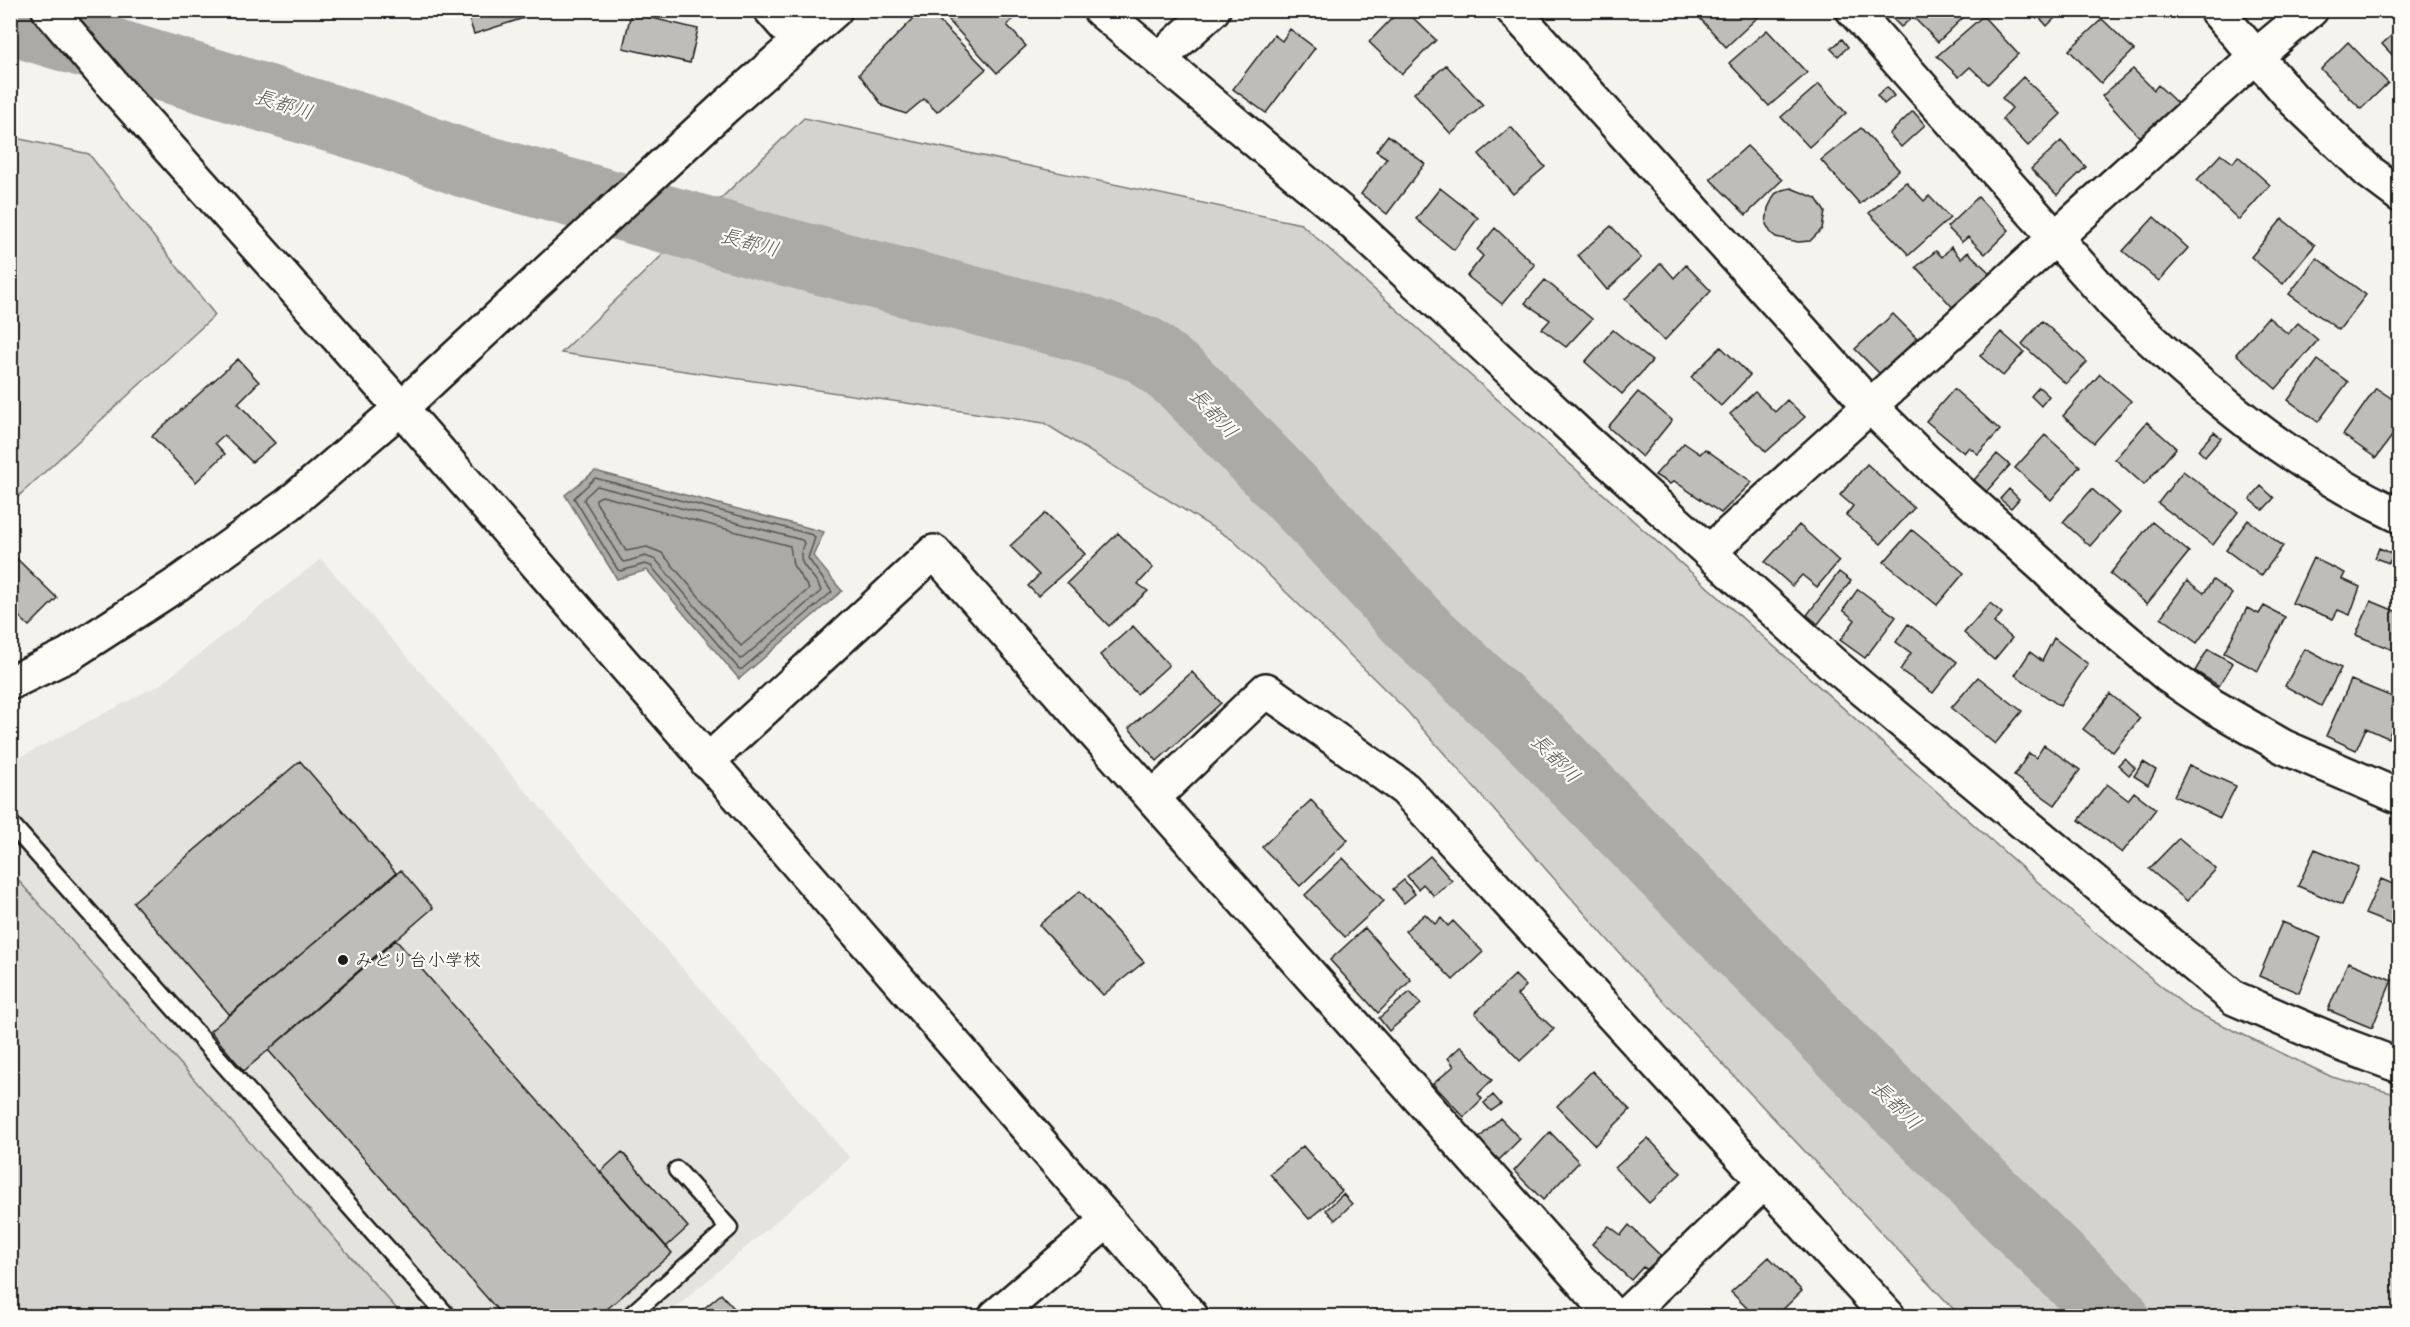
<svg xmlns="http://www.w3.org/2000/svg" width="2410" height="1327" font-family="Mali,'Klee One',sans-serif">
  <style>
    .built { fill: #e4e3de }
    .green { fill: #d4d3cf; stroke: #787876; stroke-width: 1.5 }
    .water { fill: #abaaa6; stroke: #72716f; stroke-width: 1.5 }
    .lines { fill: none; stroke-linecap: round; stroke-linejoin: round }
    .shore { stroke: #555553; stroke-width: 1.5 }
    .river { stroke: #abaaa6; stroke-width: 68 }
    .building { fill: #bebdba; stroke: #1c1c1c; stroke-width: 1.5 }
    .service-casing { stroke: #1c1c1c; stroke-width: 21 }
    .minor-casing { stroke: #1c1c1c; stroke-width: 38 }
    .tertiary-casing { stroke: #1c1c1c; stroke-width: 38 }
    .service { stroke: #fdfcf7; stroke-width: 16 }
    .minor { stroke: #fdfcf7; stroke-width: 33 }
    .tertiary { stroke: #fdfcf7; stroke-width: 33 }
    .poi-dot { fill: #1c1c1c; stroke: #fdfcf7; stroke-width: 2 }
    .labels { text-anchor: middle; stroke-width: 4.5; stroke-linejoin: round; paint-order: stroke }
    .poi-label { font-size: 18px; fill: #1c1c1c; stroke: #fdfcf7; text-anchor: start }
    .water-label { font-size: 20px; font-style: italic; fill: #5c5c5a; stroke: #fdfcf7 }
  </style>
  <rect width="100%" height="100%" fill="#f4f3ee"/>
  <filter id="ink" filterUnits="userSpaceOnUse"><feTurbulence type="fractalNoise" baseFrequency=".0167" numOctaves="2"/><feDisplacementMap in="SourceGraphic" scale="12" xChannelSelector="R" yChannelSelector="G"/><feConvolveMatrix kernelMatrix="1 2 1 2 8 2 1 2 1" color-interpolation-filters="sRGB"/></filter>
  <g filter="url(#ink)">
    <path class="built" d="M321,559L850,1158L666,1316H11V762L161,684Z"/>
    <path class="green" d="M804,118L1301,224L2094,932L2191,1010L2332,1077L2399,1095V1316H1960L1637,973L1406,710L1233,540L1044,423L561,353Z
      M11,137L89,154L215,315L11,503Z
      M10,872H11L403,1316H11Z"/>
    <path class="water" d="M595,471L824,532L813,556L842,591L739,679L647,570L617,579L565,495Z"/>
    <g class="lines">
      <path class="shore" d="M595,478L813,535L815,538L808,558L832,592L742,669H739L651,566L645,564L621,571L618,570L574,498Z
        M597,486L802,540L804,543C793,569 815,570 821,591L743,658L740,659L656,560L645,556L625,562L622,561L584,500L585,497Z
        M602,496L790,546L793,565L809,589L741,646L662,553L647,547L626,551L596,502V499Z"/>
      <path class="river" d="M10,21L380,133L466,164L767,247L1081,328L1145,350L1183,380L1312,513L1418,628L1534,736L1869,1077L2115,1316"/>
    </g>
    <path class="building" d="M466,10H522L524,18L474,34Z
      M922,10H928L986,69L937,112L924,99L906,114L883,106L859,74Z
      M959,10H1011L1016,16L1007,25L1026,46L997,73L949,21Z
      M1400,10H1405L1436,40L1402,74L1369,42Z
      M1702,10H1752L1758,17L1726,47L1697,15Z
      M1884,10H1971L1938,42L1913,17L1901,27Z
      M2033,10H2063L2047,26Z
      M631,13L698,29L690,63L623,48Z
      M1983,16L2018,54L1988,84L1970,67L1959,77L1937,56Z
      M2102,19L2134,50L2101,83L2069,50Z
      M2400,28V63L2382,44Z
      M1290,29L1315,48L1266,113L1233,89L1274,35L1282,41Z
      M1767,30L1807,73L1769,106L1729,63Z
      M1842,39L1848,47L1838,56L1831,49Z
      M2348,42L2388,83L2361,109L2321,69Z
      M1446,65L1483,105L1451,134L1414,93Z
      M2133,69L2154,90L2158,85L2180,106L2143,141L2102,96Z
      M2023,77L2061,114L2028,146L2002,119L2012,108L2002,98Z
      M1819,84L1846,113L1809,147L1781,117Z
      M1887,87L1894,96L1884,104L1877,95Z
      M1913,111L1925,125L1901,147L1889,134Z
      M1511,127L1545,167L1513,194L1479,154Z
      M1861,128L1899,170L1860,204L1821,160Z
      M1388,135L1425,164L1387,214L1361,194L1387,158L1376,151Z
      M2061,141L2086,167L2057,195L2031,169Z
      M1747,146L1782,180L1746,215L1710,179Z
      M2221,154L2233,163L2238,156L2270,185L2239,220L2197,180Z
      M1906,182L1924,201L1929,196L1950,218L1909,255L1869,213Z
      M1440,188L1478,218L1454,250L1416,219Z
      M1791,188L1816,198L1825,212L1822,229L1810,241L1798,242L1776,237L1771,233L1766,224L1768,208L1775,194L1782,190Z
      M1978,197L2009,230L1985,254L1968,237L1962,242L1947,227Z
      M2154,217L2188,248L2159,281L2123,251Z
      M2282,219L2315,245L2283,284L2251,257Z
      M1611,226L1641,258L1607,290L1578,255Z
      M1495,228L1535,265L1502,304L1467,276L1483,256L1477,250Z
      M1951,247L1961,259L1968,252L1992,275L1956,311L1916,267L1936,251L1942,257Z
      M2317,258L2366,295L2339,330L2289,294Z
      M1661,263L1674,278L1686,265L1711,291L1664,341L1625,299Z
      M1545,280L1592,319L1566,347L1542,329L1550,320L1525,303Z
      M1893,314L1917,338L1881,375L1855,349Z
      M2268,317L2288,334L2298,323L2318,340L2276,389L2236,354Z
      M2042,321L2087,362L2066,384L2022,344Z
      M1613,330L1652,361L1622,394L1585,362Z
      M2001,332L2024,352L2003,376L1980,356Z
      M1721,347L1750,375L1721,406L1691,377Z
      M238,359L259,382L238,403L275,443L252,462L224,435L215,443L225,454L196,482L152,436Z
      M2318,360L2348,382L2318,422L2288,400Z
      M2100,374L2131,401L2094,443L2063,416Z
      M2039,387L2049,396L2041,406L2031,396Z
      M2376,388L2400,404V425L2376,458L2343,435Z
      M1954,389L2000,430L1978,454L1969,447L1964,453L1926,421Z
      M1638,392L1672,420L1642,457L1608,427Z
      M1755,392L1775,412L1787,400L1805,417L1766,452L1730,414Z
      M2147,422L2176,448L2144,485L2115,459Z
      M2214,432L2221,438L2205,457L2198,450Z
      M2045,435L2080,466L2051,500L2015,468Z
      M1684,443L1700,454L1705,449L1752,482L1721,513L1674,481L1670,484L1655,475Z
      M1997,454L2010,465L1986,492L1974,480Z
      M1867,464L1914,508L1881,544L1846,515L1853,506L1840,495Z
      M2183,471L2238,512L2213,545L2158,503Z
      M2261,486L2274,498L2263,510L2250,499Z
      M2009,489L2019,499L2011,508L2000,499Z
      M2092,489L2119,513L2090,546L2063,522Z
      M1046,513L1085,554L1038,596L1028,586L1039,575L1010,546Z
      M2248,520L2283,546L2261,576L2226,550Z
      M2152,522L2189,552L2147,604L2110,574Z
      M1799,525L1839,561L1817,587L1802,575L1792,586L1765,562Z
      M1912,530L1964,573L1937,605L1884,562Z
      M1118,533L1153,568L1138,584L1148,591L1109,626L1067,583Z
      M2379,548L2393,554L2389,563L2375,558Z
      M12,554L57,598L29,626L10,608V556Z
      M2313,558L2345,573L2342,579L2360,587L2350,615L2338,610L2333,619L2292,603Z
      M1839,572L1851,581L1818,624L1807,615Z
      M2213,580L2232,594L2197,643L2161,617L2187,581L2204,593Z
      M1858,589L1896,617L1865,658L1840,640L1855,620L1843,610Z
      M2371,601L2400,613V653L2356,635Z
      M1990,603L2002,613L1994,623L2012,638L1994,660L1964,633Z
      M2264,606L2285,617L2258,671L2224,653L2247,608L2259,614Z
      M1908,624L1957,662L1933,693L1900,670L1911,653L1896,642Z
      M1133,626L1169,665L1137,694L1100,655Z
      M2054,638L2088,664L2060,706L2015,675L2030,652L2042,661Z
      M2208,649L2233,663L2219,686L2195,671Z
      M2305,649L2341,668L2321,706L2285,686Z
      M1192,672L1221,703L1157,761L1129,728Z
      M1978,677L2022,711L1995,744L1951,708Z
      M2351,680L2400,700V709L2388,738L2366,728L2356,750L2326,736Z
      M2110,694L2140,718L2113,752L2083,729Z
      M2044,745L2080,770L2055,805L2014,776L2029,753L2036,758Z
      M2125,758L2135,768L2129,775L2118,765Z
      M300,761L396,873L230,1015L133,902Z
      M2143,762L2156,770L2148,785L2134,776Z
      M2189,765L2236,786L2220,818L2174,796Z
      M2107,784L2128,800L2134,792L2156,809L2122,853L2079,820Z
      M1311,800L1348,840L1300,886L1262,847Z
      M2179,838L2216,869L2187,901L2149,869Z
      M2315,849L2359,867L2342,905L2298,886Z
      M1430,856L1452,881L1434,896L1423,884L1418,889L1407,876Z
      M1343,858L1384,901L1345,937L1305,895Z
      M401,870L433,908L244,1071L210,1031Z
      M2381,879L2400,887V928L2365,914Z
      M1404,880L1415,894L1404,903L1393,889Z
      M1080,891L1144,962L1103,995L1039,925Z
      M1425,914L1435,924L1441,918L1448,926L1453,921L1483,952L1453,980L1405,931Z
      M2282,922L2321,938L2299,993L2259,976Z
      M1365,928L1411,980L1378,1013L1330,960Z
      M395,939L672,1253L599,1316H503L268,1050Z
      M2348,962L2392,980L2372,1028L2328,1010Z
      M1515,975L1526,986L1517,995L1554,1029L1520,1061L1475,1013Z
      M1410,992L1421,1004L1389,1031L1379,1018Z
      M1461,1046L1492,1080L1478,1094L1482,1099L1464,1117L1433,1084L1454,1066L1448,1058Z
      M1592,1071L1630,1110L1595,1145L1557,1106Z
      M1493,1095L1501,1104L1491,1111L1484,1103Z
      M1500,1118L1520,1139L1499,1160L1478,1139Z
      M1550,1132L1579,1162L1543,1200L1514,1171Z
      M1648,1138L1681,1173L1649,1203L1615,1168Z
      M1303,1146L1342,1191L1309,1219L1270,1174Z
      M622,1152L688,1227L666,1247L600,1172Z
      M1343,1194L1352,1204L1335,1220L1326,1210Z
      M1629,1225L1661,1256L1648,1270L1643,1267L1631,1280L1592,1244L1609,1226L1621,1235Z
      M1769,1257L1802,1291L1776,1316H1755L1731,1292Z
      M721,1294L741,1316H695Z"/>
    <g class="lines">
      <g class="service-casing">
        <path id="service" d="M10,823L447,1316
          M630,1316L729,1228L677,1170"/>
      </g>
      <g class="minor-casing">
        <path id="minor" d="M771,10L799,42
          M1100,10L1342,213L1584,439L1834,665L2234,998L2341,1044L2400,1066
          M1513,10L1870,406L1933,468L2044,567L2077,599L2167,675L2211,705L2284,747L2400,797
          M1853,10L2115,305C2200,388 2292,466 2400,516
          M1159,59L1213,10
          M1709,552L2256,56L2311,10
          M707,762L934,552L1613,1316
          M1153,798L1266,690L1405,789L1888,1316
          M996,1316L1108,1220
          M1625,1316L1764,1182"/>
      </g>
      <g class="tertiary-casing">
        <path id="tertiary" d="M49,10L117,90L401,408L1191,1316
          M2216,10L2294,100L2368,171L2400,195
          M10,683L68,655L176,585L289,504L401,408L726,106L835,10"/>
      </g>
      <use href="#service" class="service"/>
      <use href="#minor" class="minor"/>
      <use href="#tertiary" class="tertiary"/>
    </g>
  </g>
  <circle class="poi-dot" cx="343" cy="960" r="6"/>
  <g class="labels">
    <g class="poi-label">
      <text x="355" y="966">みどり台小学校</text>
    </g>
    <g class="water-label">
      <text transform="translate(284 104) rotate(17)" y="7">長都川</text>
      <text transform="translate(750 242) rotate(15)" y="7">長都川</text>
      <text transform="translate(1214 413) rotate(47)" y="7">長都川</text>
      <text transform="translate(1556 758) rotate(45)" y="7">長都川</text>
      <text transform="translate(1897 1105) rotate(44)" y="7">長都川</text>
    </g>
  </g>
  <rect width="2410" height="1327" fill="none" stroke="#fdfcf7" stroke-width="36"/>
  <rect x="18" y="18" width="2374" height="1291" fill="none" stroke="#1c1c1c" stroke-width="2" filter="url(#ink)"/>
</svg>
